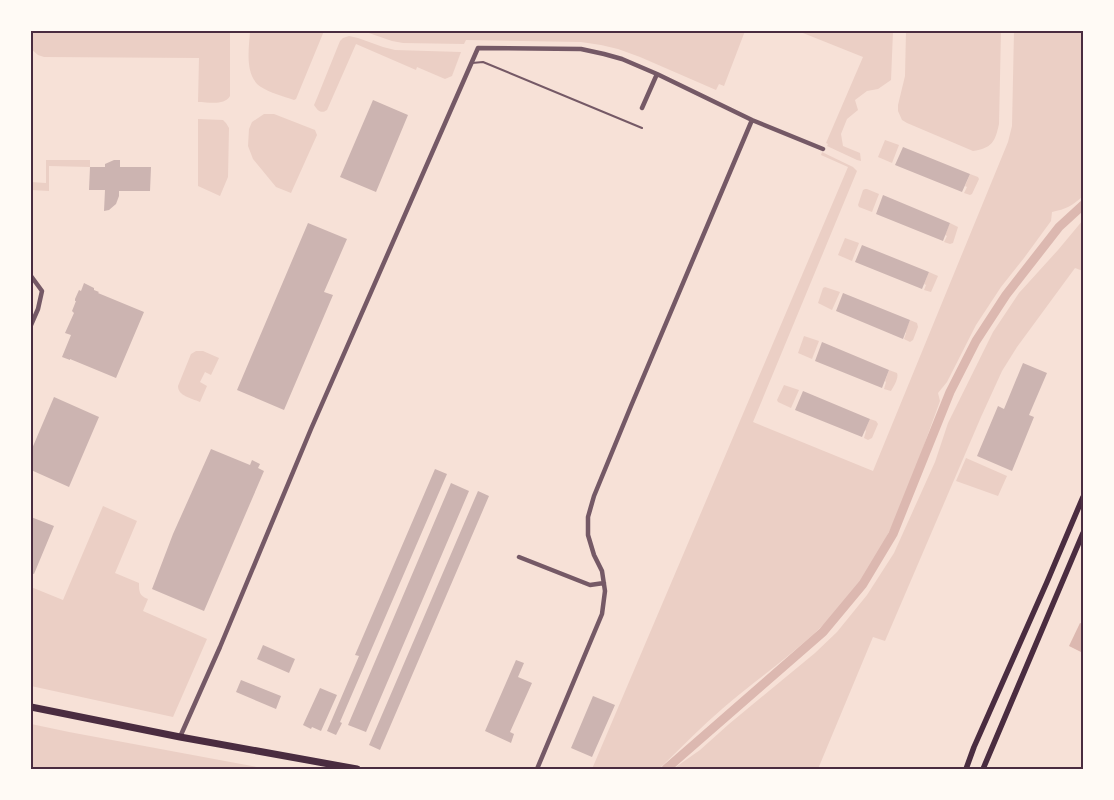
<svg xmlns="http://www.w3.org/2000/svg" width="1114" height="800" font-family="'Source Sans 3',sans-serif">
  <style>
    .green { fill: #ebcfc5 }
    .water { fill: #dcb8b0 }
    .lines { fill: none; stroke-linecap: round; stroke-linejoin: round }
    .canal { stroke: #dcb8b0; stroke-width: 9 }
    .building { fill: #ccb4b1 }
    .service { stroke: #755966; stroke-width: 2 }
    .minor { stroke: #755966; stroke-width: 4.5 }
    .secondary { stroke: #4a2c40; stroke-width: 5.5 }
    .primary { stroke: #4a2c40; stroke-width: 7 }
    .neatline { fill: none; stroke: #4a2c40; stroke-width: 2 }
  </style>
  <rect width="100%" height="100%" fill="#f7e1d7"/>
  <path class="green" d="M31,31H230V96C224,106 209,102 198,102L199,58L44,57L38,55L31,49Z
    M250,31H324L296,99L294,100C283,96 270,93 261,87C244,76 249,48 250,31Z
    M363,31H745L724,86L719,84L716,90L640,57L618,49L601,45L581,42L466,40L464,44L403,43L392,41Z
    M798,31H893L891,80L878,89L867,91L855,100L858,110L847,119L841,134L843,146L860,153L861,161L857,160L827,146L828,144L826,143L863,57Z
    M906,31H1001L999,124C995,142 992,148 973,151L907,123L902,120L898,111V105L905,76Z
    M1014,31H1083V196C1072,206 1066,209 1052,212L1051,221L1024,258L1001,287L976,325L947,382L938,393L940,401C916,466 896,534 854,590C819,638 767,670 722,709C700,728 680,749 659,769H592L848,167L821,155L822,152L853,167L857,171L753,422L873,471L1008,142L1012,126Z
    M349,36L358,38L383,47L395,50L461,52L452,76L445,79L417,67L416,70L356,44L327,110C321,114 318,111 314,105L317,98L340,41L343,38Z
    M264,114H274L315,130L317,135L291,193L276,187L253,159L248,146L249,129L252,122Z
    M198,119L223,120L226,123L229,128L228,177L220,196L198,186Z
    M885,140L899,145L892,163L878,157Z
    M46,160H90V167L49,166V191L31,190V182L46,183Z
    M970,174L978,177L979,179L972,194L970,195L964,193L967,187L965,186Z
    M865,189H867L879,194L872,212L859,207L858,205L863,190Z
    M1083,220V271L1075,268L1017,347L1002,371L981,417L885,641L873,637L818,769H673L700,750L729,724L815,653L837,632L867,595L894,553L935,462L948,423L993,332L1019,293L1058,250Z
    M950,223L958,227L953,243L950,244L944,242L947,236L945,235Z
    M845,238L859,243L852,261L838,255Z
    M929,272L938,276L931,292L924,290L926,285L924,284Z
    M825,287L840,292L832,310L818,303L823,288Z
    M910,320L917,323L918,327L913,340L910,342L904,339L906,333L905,332Z
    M804,336L819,341L812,359L798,353Z
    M196,351H203L219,358L211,375L205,372L200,382L207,386L200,402C191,398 178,396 178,386L191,354Z
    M889,370L897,373C899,378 894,386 891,391L884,389L886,382L885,381Z
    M784,385L799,390L791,408L778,402L777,400Z
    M870,419L876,421L878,424L872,438L868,440L864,438L866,431L865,430Z
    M966,458L1007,476L998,496L956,481Z
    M103,506L137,521L115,573L139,583C139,591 139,596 148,599L143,611L207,639L173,717L31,686V587L63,600Z
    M31,724L69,732L268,769H31Z"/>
  <path class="water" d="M1080,623L1083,624V653L1069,646Z"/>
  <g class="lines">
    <path class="canal" d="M666,769L823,632L863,584L893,534L950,392L976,341L1006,295L1059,227L1083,205"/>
  </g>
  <path class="building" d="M373,100L408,115L376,192L340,177Z
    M903,147L970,174L962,192L895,165Z
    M114,160H120V167H151L150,191H119V196L116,204L109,210L104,211L105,190H89L90,167H105V164Z
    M883,195L950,223L943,241L876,214Z
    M308,223L347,239L324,292L333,295L284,410L237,390Z
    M862,245L929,272L922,289L855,262Z
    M84,283L94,288V290L99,292L98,293L144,312L116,378L70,359V360L62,357L71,335L65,333L74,313L72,311L76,301H75V299L79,290L81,291Z
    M843,293L910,320L903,339L836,311Z
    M822,342L889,370L882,388L815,361Z
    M1023,363L1047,373L1029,415L1034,417L1012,471L977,456L998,406L1004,409Z
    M803,391L870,419L862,437L795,410Z
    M54,397L99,417L69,487L31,470V451Z
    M211,449L250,465L252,460L260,464L258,468L264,471L204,611L152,589L173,534Z
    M435,469L447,474L340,722L342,723L336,735L327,731L359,656L355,655Z
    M451,483L469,491L366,732L348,725Z
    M478,491L489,496L380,750L369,745Z
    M31,517L54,526L34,574L31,573Z
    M263,645L295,659L289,673L257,659Z
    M516,660L524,663L518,677L532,683L510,732L514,734L511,743L485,731Z
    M241,680L281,696L276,709L236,692Z
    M320,688L337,695L321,731L312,727L311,729L303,725Z
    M593,696L615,705L592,757L571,748Z"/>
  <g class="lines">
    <path class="service" d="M472,63L483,62L642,128"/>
    <path class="minor" d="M642,108L657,74
      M31,276L42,291L38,309L31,325
      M519,557L590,585L604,583
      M180,737L220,647L311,429L478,48L581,49L604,54L622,59L657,74L752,120L823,149
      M537,769L602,614L605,591L602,571L594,555L588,535V517L594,496L631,406L752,120"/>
    <path class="secondary" d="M966,769L974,747L1047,582L1083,497
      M983,769L1083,533"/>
    <path class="primary" d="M31,707L180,737L357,769"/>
  </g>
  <rect width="1114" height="800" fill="none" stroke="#fffaf5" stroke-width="65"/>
  <rect x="32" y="32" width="1050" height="736" class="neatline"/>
</svg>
